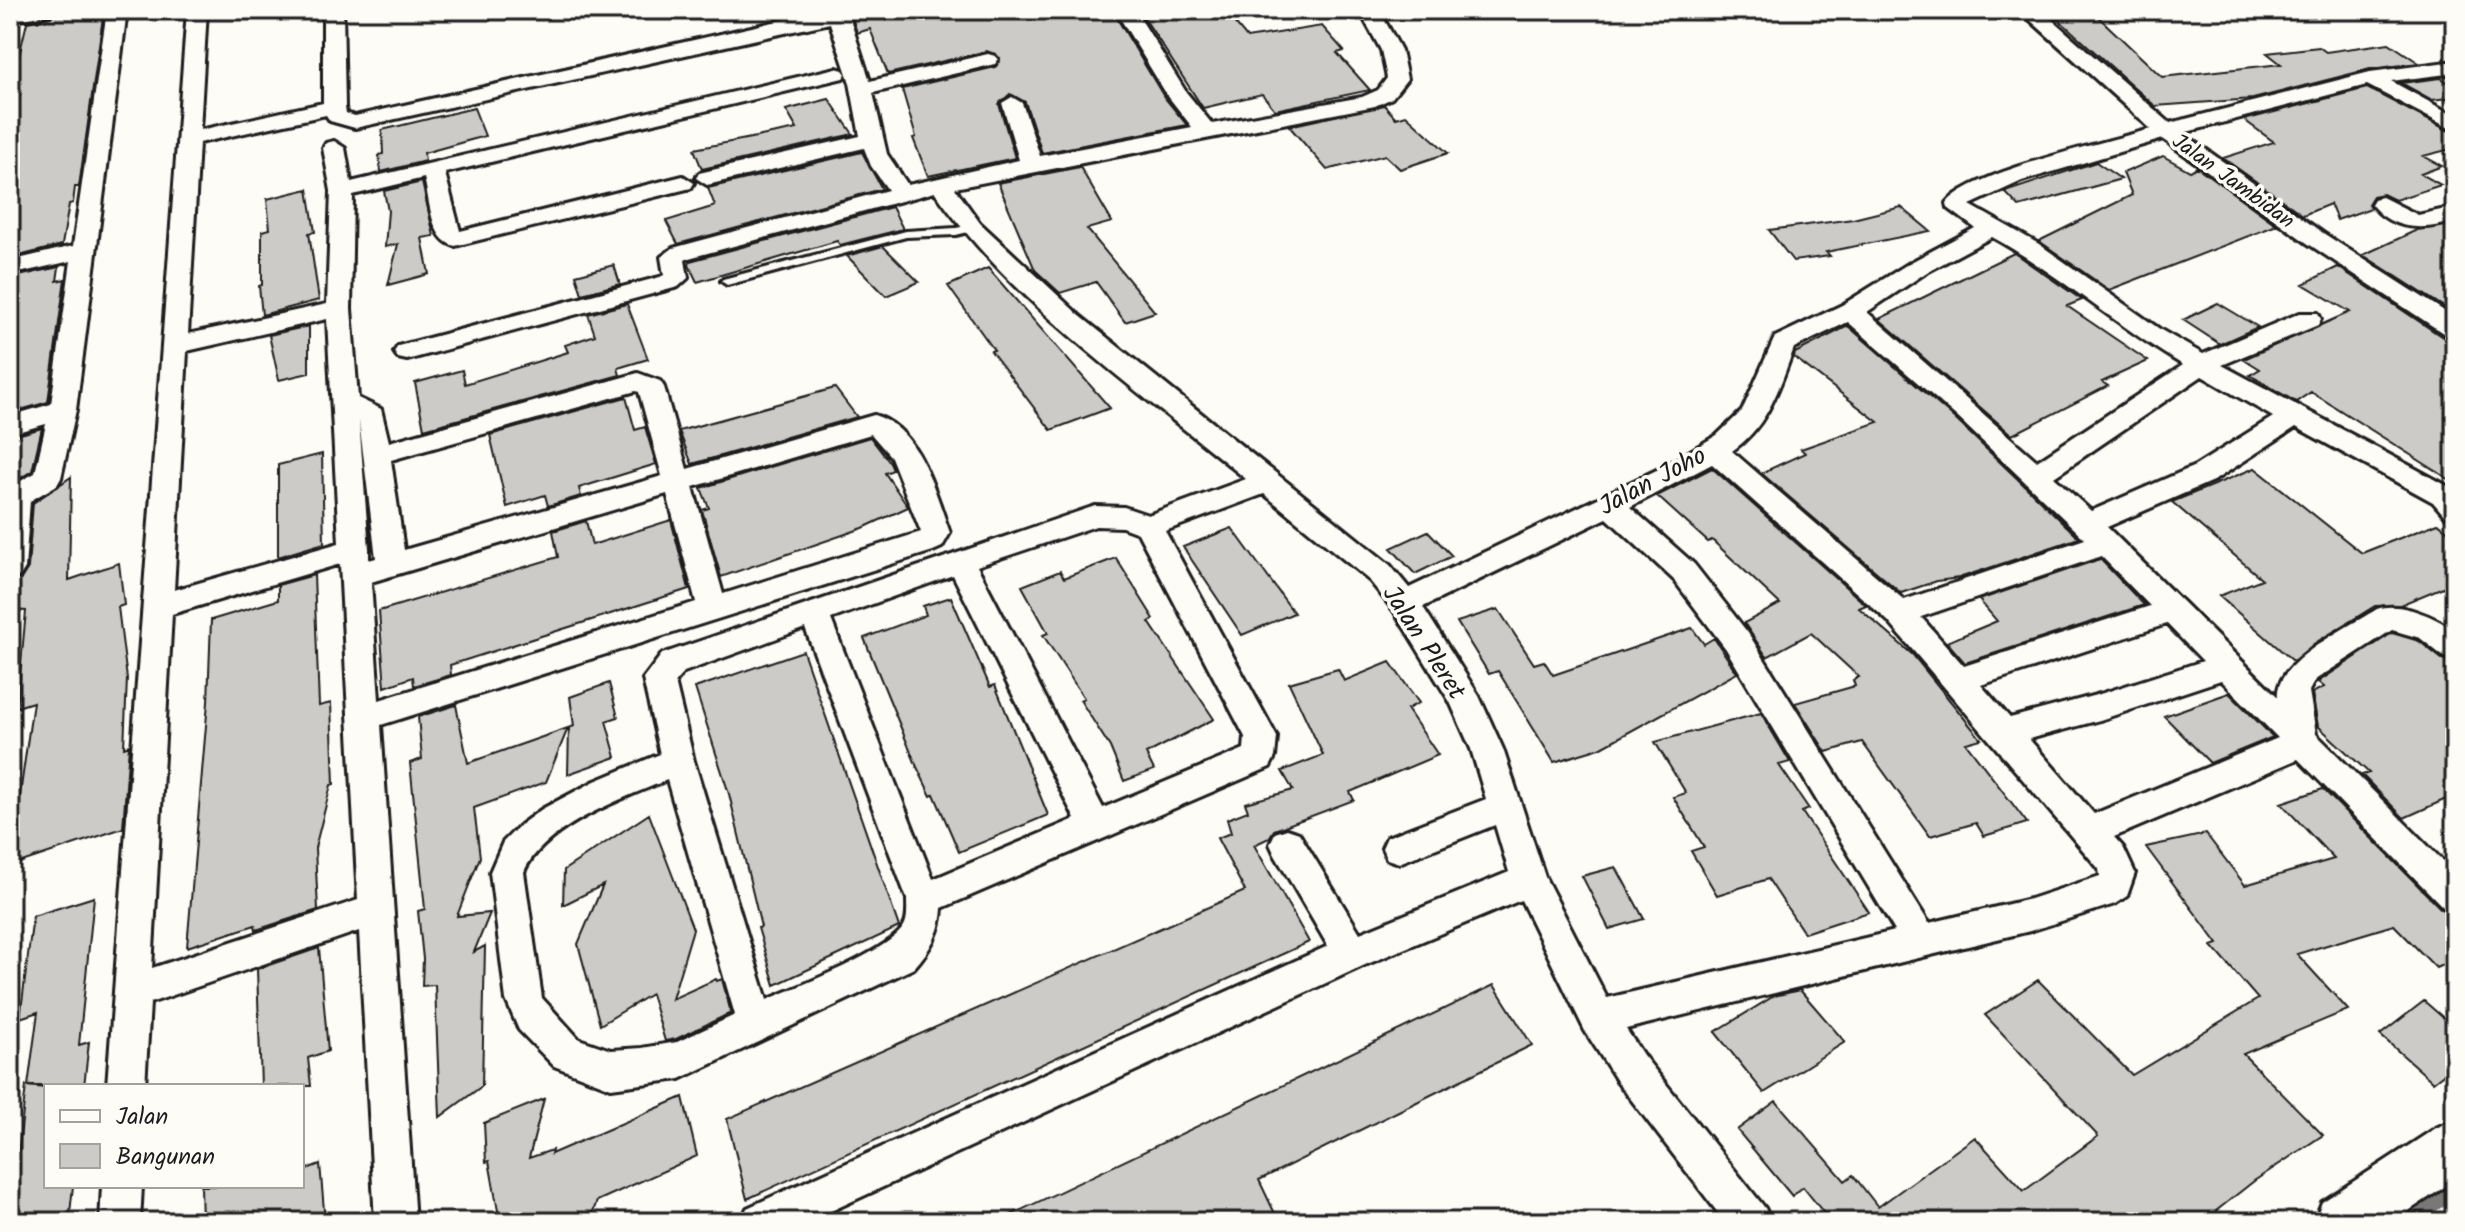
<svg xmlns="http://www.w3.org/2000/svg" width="2465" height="1232" font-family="Kalam,sans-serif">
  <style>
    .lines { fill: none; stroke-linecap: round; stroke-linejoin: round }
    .stream { stroke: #797876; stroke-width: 13 }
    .building { fill: #cccbc8; stroke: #1c1c1c; stroke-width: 2 }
    .service-casing { stroke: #1c1c1c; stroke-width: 6 }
    .minor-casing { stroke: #1c1c1c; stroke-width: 6 }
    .secondary-casing { stroke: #1c1c1c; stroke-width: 6 }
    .service { fill: #fdfcf7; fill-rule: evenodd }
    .minor { fill: #fdfcf7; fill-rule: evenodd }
    .secondary { fill: #fdfcf7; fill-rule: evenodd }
    .labels { text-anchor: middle; stroke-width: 7; stroke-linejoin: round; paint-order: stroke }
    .far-street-label { font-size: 22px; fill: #1c1c1c; stroke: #fdfcf7 }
    .street-label { font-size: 26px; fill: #1c1c1c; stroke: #fdfcf7 }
  </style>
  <rect width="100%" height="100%" fill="#fdfcf7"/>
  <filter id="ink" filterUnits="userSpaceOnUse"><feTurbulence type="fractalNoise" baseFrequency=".0125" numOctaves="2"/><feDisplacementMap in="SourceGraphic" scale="16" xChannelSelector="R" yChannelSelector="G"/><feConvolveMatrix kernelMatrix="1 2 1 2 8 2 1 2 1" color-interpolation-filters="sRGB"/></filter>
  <g filter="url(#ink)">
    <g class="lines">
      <path class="stream" d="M2410,1222L2455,1190"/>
    </g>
    <path class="building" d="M56,10H104L79,187H75L73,203L69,204L62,245L11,258L19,212L10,214V152L20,93L10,94L27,22L51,17Z
      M850,10H1112L1164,97L1187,125L1042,153L1025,102L1010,94L999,104L1015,158L928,176L913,138L916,137L902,89L996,67L1000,58L987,51L888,74L870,29L857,33Z
      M1139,10H1224L1247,38L1322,26L1344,51L1337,53L1370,90L1275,110L1262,94L1203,108Z
      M2048,10H2091L2162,77L2281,64L2267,53L2319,47L2326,52L2389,43L2419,63L2370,69L2253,99L2155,106Z
      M2441,78L2455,87V97L2432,100L2401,83Z
      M2367,88L2455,134V148L2423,156L2442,166L2421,174L2441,185L2395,200L2383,194L2373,196L2368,204L2371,208L2337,220L2330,204L2303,215L2223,158L2274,142L2244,120Z
      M829,99L853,134L702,169L694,149L797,129L786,110Z
      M1384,105L1396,118L1406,115L1448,153L1400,169L1385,155L1327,170L1289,126Z
      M474,108L485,136L424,153L425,161L381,172L379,155L383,154L382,130Z
      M862,152L882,189L678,244L666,221L715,206L708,188Z
      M2163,156L2190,171L2197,167L2277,225L2109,290L2039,241L2132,195L2123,173Z
      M2096,162L2121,179L2019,207L2005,192Z
      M1080,167L1112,222L1087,229L1155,312L1125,322L1096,282L1060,293L1035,270L998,183Z
      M422,182L434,236L422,238L429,274L388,285L398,244L385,247L388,211L384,191Z
      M308,189L315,232L309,233L319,300L262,315L259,286L262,285V231L270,229L267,199Z
      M892,207L903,229L840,245L837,241L697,282L689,265L690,261Z
      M1901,207L1930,231L1826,252L1830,256L1793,261L1769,230L1853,219Z
      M2455,224V314L2363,255L2417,230Z
      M883,246L919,282L886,296L847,256Z
      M2014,253L2082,300L2067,306L2148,361L2102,382L2108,386L2012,435L1879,319Z
      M614,265L620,284L582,294L576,275Z
      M59,267L57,281L65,279L48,402L10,413V278Z
      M2338,267L2444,338L2455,340V483L2311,392L2296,402L2250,375L2260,369L2244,359L2350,312L2303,284Z
      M988,268L1110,408L1051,430L991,351L994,350L948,286Z
      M2218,303L2258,327L2220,344L2183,320Z
      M627,304L648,359L618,368L620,375L424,429L415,383L462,370L465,384L568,352L565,345L595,335L588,314Z
      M309,326V373L279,380L269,335Z
      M1848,326L1955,419L2079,538L1959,578L1937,581L1901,593L1761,473L1805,453L1801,449L1878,422L1794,357L1795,353Z
      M835,388L857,417L692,464L679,431Z
      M626,397L635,430L645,427L656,464L579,488L581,496L548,506L545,495L507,507L490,435Z
      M42,428L32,471L10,484V437Z
      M870,437L890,463L893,470L885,473L908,507L863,528L721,577L702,510L709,508L701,488Z
      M322,454L324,543L278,557V465Z
      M1712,468L1866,605L1859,608L1913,655L1981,739L1966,743L2027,823L1984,836L1976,823L1930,836L1862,742L1826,752L1795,703L1855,686L1853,680L1859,677L1811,633L1767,657L1744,623L1780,604L1712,540L1708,542L1657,496Z
      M2255,468L2362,553L2438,523L2455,536V582L2400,605L2375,606L2315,643L2293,661L2219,596L2262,579L2172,502Z
      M71,477L69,580L119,563L124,605L118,607L127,679L124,747L129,745L123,828L10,866L33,702L17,707L26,611L10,610V582L21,579L28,568L33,503Z
      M671,520L689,589L450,665L451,675L414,686L413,677L385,687L379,611L558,557L553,531L586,521L592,545Z
      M1232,528L1294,613L1242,635L1183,547Z
      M1428,531L1452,556L1415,574L1391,548Z
      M1116,558L1154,619L1149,622L1214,719L1146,754L1154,770L1124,781L1110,747L1080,700L1084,698L1043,635L1048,633L1022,586L1060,571L1064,578Z
      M2100,559L2144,605L1965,663L1947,642L1997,621L1979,600Z
      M314,575L319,706L331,703L334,784L331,785L315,848L318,910L256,930L255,925L187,947L208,702L211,620L278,600V585Z
      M951,597L990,687L995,685L1048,815L959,852L934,794L931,796L917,767L864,638L926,615L923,606Z
      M1498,609L1534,664L1544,661L1553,675L1692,628L1704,644L1714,638L1737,673L1600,748L1554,762L1498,671L1489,674L1457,622Z
      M2392,633L2419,641L2442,659L2455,663V795L2404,818L2362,775L2369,773L2318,726L2312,693L2324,687L2318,682Z
      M803,651L899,927L775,985L758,928L761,927L729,794L695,688Z
      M1390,662L1419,703L1407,709L1438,755L1350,792L1354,800L1274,830L1269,838L1254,845L1309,942L747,1199L727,1119L1245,891L1217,838L1231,833L1227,819L1248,811L1245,803L1293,790L1282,771L1323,755L1289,683L1338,669L1344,681Z
      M609,683L618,717L606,721L616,757L568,774L569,728L574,726L570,697Z
      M2229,693L2273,737L2210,763L2164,716Z
      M456,705L468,763L568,728L546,782L474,808L480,857L457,916L490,913L474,952L485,946L482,1086L440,1117L435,985L422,986L423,959L418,911L425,909L410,763L422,759L418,717Z
      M1761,713L1790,762L1779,765L1809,809L1802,812L1869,912L1804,933L1768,879L1717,895L1691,851L1704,847L1673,797L1686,793L1655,742Z
      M2323,789L2441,909L2455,915V959L2436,968L2394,925L2297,954L2348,1010L2243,1054L2323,1135L2254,1181L2202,1222H1831L1803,1187L1792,1196L1737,1130L1776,1101L1845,1181L1853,1175L1878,1207L1975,1137L2024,1191L2098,1136L1985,1015L2038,980L2132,1075L2258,999L2212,946L2218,944L2146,847L2206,834L2245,885L2334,859L2281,803Z
      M649,814L693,929L672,999L716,979L717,981L722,979L731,1013L676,1039L665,1041L651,994L600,1025L578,944L603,885L563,905L564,870Z
      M1616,867L1644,919L1609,929L1582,876Z
      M94,897L79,1045L89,1042L84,1086H28L38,1012L20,1018L33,916Z
      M319,948L328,1051L308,1058L311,1086H261L257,969Z
      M1494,985L1532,1045L1259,1180L1279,1222H996Z
      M1800,990L1845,1042L1764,1093L1715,1032L1774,996Z
      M2424,1001L2455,1028V1065L2433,1082L2380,1035Z
      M26,1086L46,1088V1186H73L69,1222H10Z
      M683,1097L697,1156L597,1201L589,1222H500L489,1161L486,1162L484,1123L544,1099L529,1158L552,1150L551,1154Z
      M320,1164L325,1222H202L201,1186H302V1171Z"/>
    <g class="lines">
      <g class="service-casing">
        <path id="service" d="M972,225L977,228L976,230L956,235L906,237L727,285L721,281L723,279L906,231L956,228Z"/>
      </g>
      <g class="minor-casing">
        <path id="minor" d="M10,10H53L50,14L10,22Z
          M107,10H127L76,410L61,478L57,485L30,501L25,568L20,576L10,579V487L35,473L46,424L10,434V416L51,404L71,261L10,275V261L73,246Z
          M187,10H207L200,130L323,103V10H343L345,107L346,113L355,116L827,10H847L870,81L988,54L995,56L998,60L995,64L873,93L887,154L908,185L1019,160L1002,103L1012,97L1022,103L1040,156L1192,127L1167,95L1115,10H1135L1186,92L1212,124L1362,97L1378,90L1387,78L1381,50L1359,10H1379L1401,50L1407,79L1392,98L1375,106L955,188L980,223L1079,315L1390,565L1409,588L1665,466L1717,435L1742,411L1775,337L1842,305L1911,262L1975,228L1948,208L1947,203C1968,173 2110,141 2151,129L2019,10H2041L2170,123L2370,72L2455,61V73L2391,81L2455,116V131L2367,85L2183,133L2323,233L2455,318V337L2446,335L2307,243L2163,139L2022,181L1970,205L2039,244L2161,330L2203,354L2300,313H2318L2321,319L2318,325L2222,365L2455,490V519L2445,516L2433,502L2296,427L2215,480L2107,527L2278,697C2273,662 2352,625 2377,609C2400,601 2436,617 2455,631V660L2444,657L2420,638L2392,630L2315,680L2309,691L2316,734L2455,873V912L2443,907L2298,759L2114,837L2123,847L2135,873L2127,896L2115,904L2030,931L1626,1029L1643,1055L1765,1208L1771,1222H1725L1617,1081L1585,1031L1521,900L1365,965L807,1222H741L747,1208L1328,946L1275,855L1270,844L1275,833L1287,829L1299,833L1360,933L1509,872L1495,825L1399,863L1387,859L1382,848L1387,837L1486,799L1471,749L1450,702L1394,611L1370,581L1264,494L1165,531L1277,737L1275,757L1270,767L942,908C941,932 930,950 914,968L680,1079L611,1088L554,1066L519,1030L506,1000L490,872L503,842L520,825L542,809L595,781L660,754L643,679L662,654L1095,506L1124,507L1148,515L1246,479C1141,392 1014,305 935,192L689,258L685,260L688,278L678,287L407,360L398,358L394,352L398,346L660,277L664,275L661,257L673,248L888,190L871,166L864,148L707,185L696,178L699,173L860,136L850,83L830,23L355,128L330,121L326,115L199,143L188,334L327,304L331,191L323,148L326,143L334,141L345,148L351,182L836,68L843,70L846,74L843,78L445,173L460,231L683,176L694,183L691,188L455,246C430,240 430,200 424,178L353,195L351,309L358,398L381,409L389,442L638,373L660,381L664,387L687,469L874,415C920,428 935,493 950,533L942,547L933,551L381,725L415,1222H375L359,931L150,1003L145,1086H107ZM1992,237C2059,274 2117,326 2183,365L2037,461L1867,312L1927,272ZM327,319L339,543L174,590L187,351ZM1848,322L1957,417L2085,539L1904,600L1732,451C1768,426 1779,388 1794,348ZM2202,376L2273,417L2195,466L2091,511L2054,477ZM636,391L639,392L662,476L404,550L391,460ZM359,420L376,558L369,560V549ZM871,434L891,457L921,532L723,594L693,487ZM1712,464L1888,621L2099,869L2100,876L2030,899L1929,923L1748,633L1694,564L1630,507ZM667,494L696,602L379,700L371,582ZM1607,518L1674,580L1726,649L1895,931L1607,998L1545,877L1503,749L1479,696L1423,607ZM1096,526L1122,527L1138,533L1245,737L1244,749L1103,808L977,566ZM2101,556L2150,606L1964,666L1921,617ZM340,564L358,900L152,968L172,614ZM953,575L1075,819L933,879L831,619ZM2167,624L2203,661L2100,694L2010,718L1981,685ZM805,628L907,899C907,907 908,917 905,924C894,950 796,987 767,1000L694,761L675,682L684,672ZM2221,680L2278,738L2094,814L2029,739L2100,720ZM667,780L735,1015L677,1042L642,1048L611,1050L579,1039L542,998L524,872C544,826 624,798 667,780Z
          M2382,197L2418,215L2455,207V221C2426,231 2391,231 2371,204L2374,199Z
          M102,1186H142L140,1222H100Z"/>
      </g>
      <g class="secondary-casing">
        <path id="secondary" d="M2455,1119V1180L2392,1222H2314L2322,1202L2436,1128Z"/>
      </g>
      <use href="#service" class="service"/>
      <use href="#minor" class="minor"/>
      <use href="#secondary" class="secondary"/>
    </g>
  </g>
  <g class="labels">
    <g class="far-street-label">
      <text transform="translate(2234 180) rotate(36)" y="8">Jalan Jambidan</text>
    </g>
    <g class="street-label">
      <text transform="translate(1652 480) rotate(-28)" y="9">Jalan Joho</text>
      <text transform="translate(1425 642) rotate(57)" y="9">Jalan Pleret</text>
    </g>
  </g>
  <rect width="2465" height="1232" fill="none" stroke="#fdfcf7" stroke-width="40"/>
  <rect x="20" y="20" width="2425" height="1192" fill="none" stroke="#1c1c1c" stroke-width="3" filter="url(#ink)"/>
  <rect x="44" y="1084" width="260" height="104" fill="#fdfcf7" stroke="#a3a29f" stroke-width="2"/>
  <rect x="60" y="1110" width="40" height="12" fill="#fdfcf7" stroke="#a3a29f" stroke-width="2"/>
  <text x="116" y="1124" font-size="24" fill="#1c1c1c">Jalan</text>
  <rect x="60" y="1144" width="40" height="24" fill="#cccbc8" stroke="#a3a29f" stroke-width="2"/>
  <text x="116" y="1164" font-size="24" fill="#1c1c1c">Bangunan</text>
</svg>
